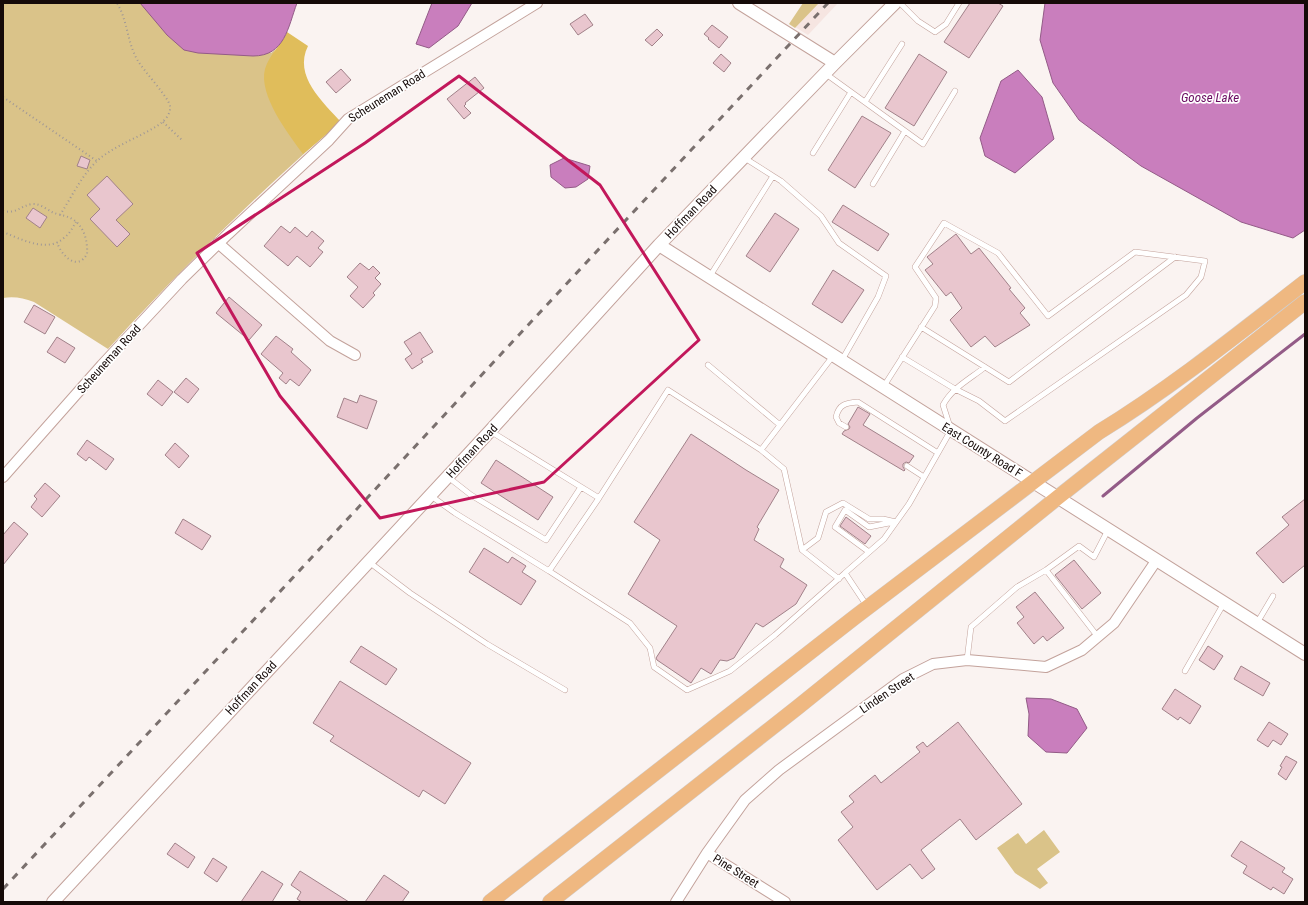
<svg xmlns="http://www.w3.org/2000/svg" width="1308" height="905" font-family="'Roboto Condensed',sans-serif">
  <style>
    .built { fill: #f6e5e1 }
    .green { fill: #dac389 }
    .forest { fill: #e0bd5b }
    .water { fill: #c97ebd; stroke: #935b87 }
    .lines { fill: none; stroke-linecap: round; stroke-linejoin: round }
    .stream { stroke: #935b87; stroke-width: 3 }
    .building { fill: #e9c6ce; stroke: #a18189 }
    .service-casing { stroke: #c3a29b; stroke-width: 6 }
    .minor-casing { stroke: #c3a29b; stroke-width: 12 }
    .tertiary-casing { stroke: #c3a29b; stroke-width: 14 }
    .primary-casing { stroke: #d0cece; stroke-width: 16 }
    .path { stroke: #a09896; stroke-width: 2; stroke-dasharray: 1 3; stroke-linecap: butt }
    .service { stroke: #fff; stroke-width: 5 }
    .minor { stroke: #fff; stroke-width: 10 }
    .tertiary { stroke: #fff; stroke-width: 12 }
    .primary { stroke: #efb881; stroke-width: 15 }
    .rail { stroke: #7a706e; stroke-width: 3; stroke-dasharray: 7 7; stroke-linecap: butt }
    .marked { fill: none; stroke: #c2185b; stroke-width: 3; stroke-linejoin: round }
    .labels { text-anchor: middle; stroke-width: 3.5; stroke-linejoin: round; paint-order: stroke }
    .street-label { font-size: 12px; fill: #150a08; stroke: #fff }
    .water-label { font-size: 13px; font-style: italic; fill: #690b60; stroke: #fff }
  </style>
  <rect width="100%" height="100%" fill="#faf3f1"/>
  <path class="built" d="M818,3H838L808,35L795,27Z"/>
  <path class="green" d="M3,3H220L271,53L276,49L268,64L324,136C248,203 176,274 108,349L34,302C23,298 14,296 3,298Z
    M803,3H819L795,28L789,24Z
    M1044,830L1060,852L1037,869L1048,883L1040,889L1015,873L997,848L1018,833L1026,844Z"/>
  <path class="forest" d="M287,32L308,46C293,76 323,102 341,122L303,154C289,135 258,95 265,69C269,55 281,45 287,32Z"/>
  <path class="water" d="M140,3H297C288,27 285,56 253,56L198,53L184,50L167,35Z
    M432,3H472L458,26L429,48L416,44Z
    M1045,3H1305V230L1293,238L1241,222L1141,166L1079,120L1053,83L1040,40Z
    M1018,70L1042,97L1054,139L1015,173L985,156L980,138L1001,81Z
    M564,158L590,166L588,179L576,187L565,188L551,177L550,165Z
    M1026,698L1051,699L1077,709L1087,728L1067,753L1046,752L1028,736L1029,714Z"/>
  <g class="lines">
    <path class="stream" d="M1103,496L1197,418L1305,334"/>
  </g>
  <path class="building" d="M970,3H998L1003,6L969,58L944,42Z
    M585,14L593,25L578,35L570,24Z
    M712,25L728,37L719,48L708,39L709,38L704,34Z
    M657,29L663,35L652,46L645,40Z
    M721,54L731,63L724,72L713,63Z
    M919,54L947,72L914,126L885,108Z
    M341,69L351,80L336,93L326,82Z
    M475,77L484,88L465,103L466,104L464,106L471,113L464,119L447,99Z
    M862,116L891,133L855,188L828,170Z
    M81,156L90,160L87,169L77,166Z
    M107,176L133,204L116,220L130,234L117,247L90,219L100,209L87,195Z
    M843,205L889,234L878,251L832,222Z
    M33,208L47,217L40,228L26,218Z
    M775,213L799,229L770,272L746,256Z
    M281,226L290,233L295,227L307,237L312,231L324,241L318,248L323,252L310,267L297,256L288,266L264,246Z
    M956,234L971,254L979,248L1011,288L1009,289L1025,308L1020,313L1030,325L995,347L985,336L971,347L950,320L962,308L951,292L946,296L925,270L933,264L927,257Z
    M360,263L369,270L373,266L380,273L375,278L381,284L373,293L375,295L363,308L350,296L358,287L347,277Z
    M833,270L864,290L842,323L812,304Z
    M229,297L262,325L249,340L216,313Z
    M34,305L55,317L45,334L24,322Z
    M420,332L433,352L421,359L423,362L412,369L405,359L412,354L404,342Z
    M276,336L293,349L291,352L311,370L299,386L290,379L286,384L279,378L283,373L261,354Z
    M57,337L75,348L65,363L47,352Z
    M186,378L199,389L188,403L174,392Z
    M158,380L173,392L162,406L147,394Z
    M360,395L377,401L367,429L337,417L344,398L357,403Z
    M858,407L870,414L863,425L914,456L909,463L906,462L903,464V467L905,470L904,471L842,434L844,431L849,429L850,427L848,424Z
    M691,434L746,470L779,490L757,527L759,529L754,540L784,559L780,567L807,585L796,604L763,627L756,623L734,658L727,661L720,660L711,674L701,668L691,683L657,660L656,658L677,626L628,594L660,540L634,522Z
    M87,440L114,459L106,470L89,457L86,461L77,454Z
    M175,443L189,456L179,468L165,455Z
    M496,460L553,497L538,520L481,483Z
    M45,483L60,496L42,517L31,507L37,499L34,496Z
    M1305,499V565L1283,583L1256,553L1289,525L1282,517Z
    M846,517L871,536L865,544L840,526Z
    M183,519L211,536L202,550L175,533Z
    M14,522L28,534L3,565V535Z
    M484,548L508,563L512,557L526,566L522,572L536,581L521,605L469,572Z
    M1074,560L1101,593L1082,609L1055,575Z
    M1035,592L1064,628L1047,641L1043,636L1034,644L1017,623L1024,617L1016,607Z
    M361,646L397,669L386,685L350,662Z
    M1208,646L1223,656L1214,670L1199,660Z
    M1241,666L1270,683L1263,696L1234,679Z
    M340,681L471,763L445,804L423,790L419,797L330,741L334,736L313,723Z
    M1175,689L1201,706L1190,724L1180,717L1178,720L1162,709Z
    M958,722L1022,804L976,840L960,819L921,850L935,869L922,879L910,864L877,890L838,840L853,827L841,812L854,802L849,796L875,775L881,783L920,752L916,747L923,742L927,747Z
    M1269,722L1288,734L1281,745L1273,740L1268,747L1257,740Z
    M1286,756L1297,762L1286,780L1278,774L1282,767L1280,766Z
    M1241,841L1285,868L1282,872L1293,879L1284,894L1273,887L1271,890L1243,873L1247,866L1231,856Z
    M175,843L195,857L188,868L167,854Z
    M213,858L227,867L217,882L204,873Z
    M262,871L283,884L272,902H241Z
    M300,871L349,902H302L297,899L301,892L291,885Z
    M384,875L409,892L402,902H365Z"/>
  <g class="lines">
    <g class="service-casing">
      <path id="service" d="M900,3L918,21L935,32L946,24L959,3
        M826,74L923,144L955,91
        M865,102L902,44
        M813,153L851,92
        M773,176L781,181L821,216L839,243L886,276L878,297L842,360
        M873,184L905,131
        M710,276L773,176L743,157
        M921,327L1009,382L1175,257
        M708,365L780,425
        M884,386L935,306L936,298L915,267L944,223L998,253L1048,316L1135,252L1205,261L1201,277L1186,295L1005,421L979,401L955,389L902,357
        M846,427L839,423L836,417C839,404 846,403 858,402L938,453
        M490,431L599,498L668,390L761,450L833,356
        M761,450L784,469L802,550L839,579
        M907,466L924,477
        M448,477L471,495L546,540L581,487
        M431,496L455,513L549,571L599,498
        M802,550L818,538L826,512L843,503L869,519H883L896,522
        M869,552L835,527L845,510L869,527L894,522
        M369,562L410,593L487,644L565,690
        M1046,570L1098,637
        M549,571L630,623L650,648L654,667L687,690L730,671L775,635L845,573
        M867,606L845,573L884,539L909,504L951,430L943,405C952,388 970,379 985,367
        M1257,623L1273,596
        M967,660L971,627L1017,587L1046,570L1079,546L1094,557L1108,530
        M1185,671L1224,603"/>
    </g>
    <g class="minor-casing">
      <path id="minor" d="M218,243L330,341L355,355
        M3,477L102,365L182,279L228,234L329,140L348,119L537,3
        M707,853L785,902
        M676,902L707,853L745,800L779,770L903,679L933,664L967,660L1046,667L1082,650L1114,623L1156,561"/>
    </g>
    <g class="tertiary-casing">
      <path id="tertiary" d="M739,3L835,63
        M659,245L1305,654
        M53,902L490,431L659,245L835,63L895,3"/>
    </g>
    <g class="primary-casing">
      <path id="primary" d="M490,902L855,617L1099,432C1171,388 1238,334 1305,282
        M550,902L798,707L1057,498L1305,302"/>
    </g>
    <path class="path" d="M3,97L97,161
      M163,122L183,141
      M3,211C17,214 20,206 32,204C39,203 46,209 52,212C58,215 66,215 72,219C84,225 88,242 87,254C77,272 61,255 57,242
      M60,215C73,195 84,170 103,156C121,143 142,136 160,124C165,120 171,114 170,106C169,98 144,71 138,61C127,43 128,21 117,3
      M3,232C21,239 48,254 65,237C70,233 73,227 76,222"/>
    <use href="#service" class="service"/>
    <use href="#minor" class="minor"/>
    <use href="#tertiary" class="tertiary"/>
    <use href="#primary" class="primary"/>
    <path class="rail" d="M3,889L828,3"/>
  </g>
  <path class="marked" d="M459,76L600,185L699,340L544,482L380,518L280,396L197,253L365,143Z"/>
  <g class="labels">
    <g class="street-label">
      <text transform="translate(387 96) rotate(-32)" y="4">Scheuneman Road</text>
      <text transform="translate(691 212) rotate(-46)" y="4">Hoffman Road</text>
      <text transform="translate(109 359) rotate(-48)" y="4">Scheuneman Road</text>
      <text transform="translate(982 450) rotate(32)" y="4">East County Road F</text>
      <text transform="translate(472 451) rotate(-47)" y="4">Hoffman Road</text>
      <text transform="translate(251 688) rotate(-47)" y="4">Hoffman Road</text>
      <text transform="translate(887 693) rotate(-34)" y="4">Linden Street</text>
      <text transform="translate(736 871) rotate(32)" y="4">Pine Street</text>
    </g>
    <g class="water-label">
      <text x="1210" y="102">Goose Lake</text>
    </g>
  </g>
  <rect width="1308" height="905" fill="none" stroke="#150a08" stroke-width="8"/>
</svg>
